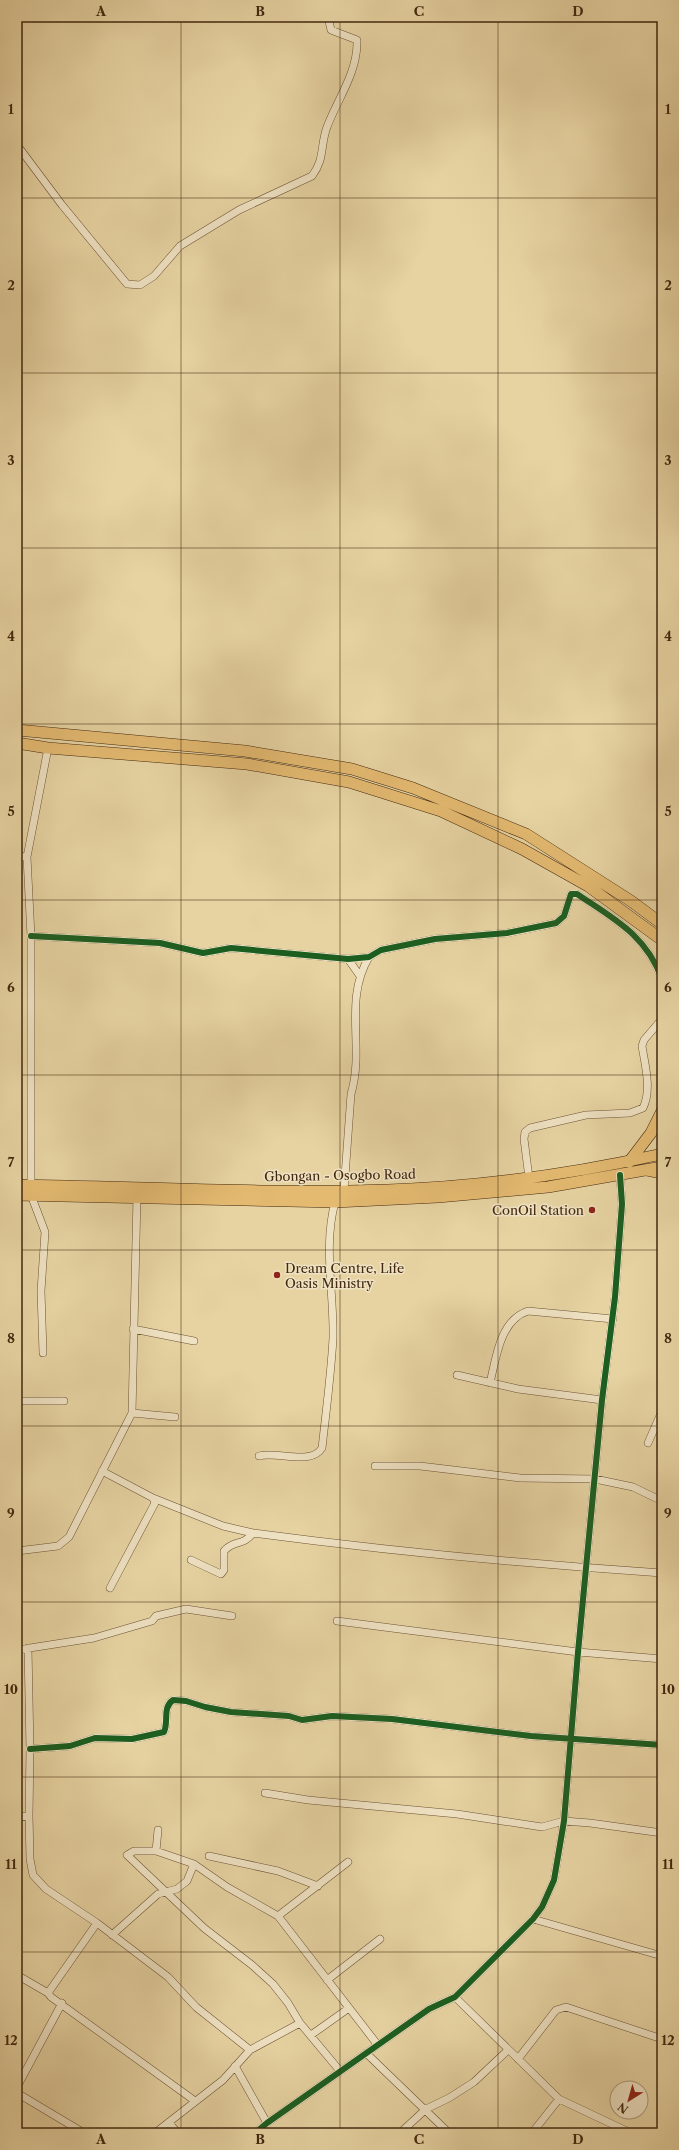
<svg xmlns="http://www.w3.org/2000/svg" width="679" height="2150" font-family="'Libre Caslon Text',serif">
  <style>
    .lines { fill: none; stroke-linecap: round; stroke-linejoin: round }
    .minor-casing { stroke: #6b5334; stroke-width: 8 }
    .primary-casing { stroke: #42280f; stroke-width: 12 }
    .trunk-casing { stroke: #42280f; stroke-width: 12 }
    .minor { stroke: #efe2c3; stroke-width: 7 }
    .primary { stroke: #e4ba71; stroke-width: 11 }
    .trunk { stroke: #e4ba71; stroke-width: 11 }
    .cycleway-casing { stroke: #efe2c3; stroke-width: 8 }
    .cycleway { stroke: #1b5e20; stroke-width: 6 }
    .grid { fill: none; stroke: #42280f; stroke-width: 1; stroke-opacity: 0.55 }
    .poi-dot { fill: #8f2418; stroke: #efe2c3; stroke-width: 1.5 }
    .labels { text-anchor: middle; stroke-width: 3; stroke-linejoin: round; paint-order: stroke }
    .street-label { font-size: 13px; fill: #42280f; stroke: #efe2c3 }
    .poi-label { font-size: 13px; fill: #42280f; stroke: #efe2c3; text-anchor: end }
    .neatline { fill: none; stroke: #42280f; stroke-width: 1.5 }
    .grid-label { font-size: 13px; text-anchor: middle; font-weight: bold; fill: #42280f }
  </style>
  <rect width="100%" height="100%" fill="#e7d3a2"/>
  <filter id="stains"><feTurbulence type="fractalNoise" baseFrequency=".005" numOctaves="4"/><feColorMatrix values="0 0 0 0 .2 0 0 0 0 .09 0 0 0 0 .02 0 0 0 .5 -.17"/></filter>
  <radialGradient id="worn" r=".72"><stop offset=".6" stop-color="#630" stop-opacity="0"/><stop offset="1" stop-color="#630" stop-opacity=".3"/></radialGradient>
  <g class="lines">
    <g class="minor-casing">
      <path id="minor" d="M17,145L62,205L127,284L140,285L154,276L180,246L239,210L312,176C325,159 320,146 327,127C338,98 358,72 357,40L331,30L328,17
        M17,856L27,857
        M31,936L160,943L203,953L231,948L348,959L369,957L381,950L435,939L507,933L556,923L564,916L571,894H577C614,919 646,935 662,979
        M348,959L360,976
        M529,1178L524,1139L525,1132L530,1128L586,1115L630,1113L643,1108C652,1090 645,1065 642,1046L644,1040L662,1019
        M344,1190L351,1094C365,1047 343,1001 369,957
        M133,1329L194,1341
        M43,1353L41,1291L45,1232L31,1195V936L27,857L48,748
        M457,1375L518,1389L602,1400
        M490,1383C496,1358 500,1320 528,1311L613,1319
        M17,1401H64
        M132,1413L175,1417
        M648,1443L662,1411
        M259,1456C278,1451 311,1466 322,1448C326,1412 331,1375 333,1338C334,1292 323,1247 335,1202
        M375,1466H420L520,1478L595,1479L633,1487L662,1501
        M102,1471L153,1498L155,1503L110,1588
        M153,1498L223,1526L253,1533
        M17,1551L58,1546L69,1537L132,1413L137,1197
        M191,1560L221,1574L224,1570V1551C235,1539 242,1547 253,1533C389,1551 525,1564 662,1573
        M337,1621L578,1652L662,1659
        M28,1648L30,1749L29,1816L30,1859L33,1875L46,1889L97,1923L168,1977L196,2007L250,2050
        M17,1650L94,1638L152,1621L156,1616L186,1609L232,1616
        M30,1749L70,1746L95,1738L132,1739L164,1732C169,1721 162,1708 173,1700L186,1701L205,1707L231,1712L289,1716L302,1720L332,1716L392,1719L531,1736L662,1745
        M265,1793L308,1800L457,1814L542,1827L564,1821L590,1823L662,1833
        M17,1817L29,1816
        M158,1830L156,1851L194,1864L227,1887L278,1916L377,2044
        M156,1851H134L127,1855L204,1928L252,1965L273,1984L288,2003L300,2023L340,2071
        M209,1856L278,1871L318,1886
        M278,1916L348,1862
        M533,1919L662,1956
        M112,1935L158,1894L177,1889L187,1881L194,1864
        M17,1975L48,1993L51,1997L195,2101
        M327,1980L380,1939
        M48,1993L97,1923
        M455,1997L559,2099L631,2133
        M311,2035L349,2008
        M366,2053L449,2133
        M518,2059L556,2010L566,2007L662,2039
        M235,2066L267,2123
        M17,2087L62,2003
        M17,2093L84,2133
        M169,2123L178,2133
        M155,2133L223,2080L250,2050L300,2023
        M255,2133L267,2123L429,2009L455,1997L533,1919L542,1907L554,1880L564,1821L578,1652L602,1400L615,1297L622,1204L620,1175
        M400,2133L426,2109L449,2098L474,2082L508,2050
        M532,2133L559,2099"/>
    </g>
    <g class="primary-casing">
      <path id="primary" d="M17,1185C141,1187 264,1194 388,1190C480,1187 572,1174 662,1154
        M17,1195L335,1202L438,1197L548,1187L662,1167"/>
    </g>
    <g class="trunk-casing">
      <path id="trunk" d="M17,730L245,751L352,769L413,788L526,834L631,901L662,924
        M17,743L48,748L247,764L349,782L441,811L522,849L588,886L662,940
        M629,1162L651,1133L662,1111
        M647,1170L662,1173"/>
    </g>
    <use href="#minor" class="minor"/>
    <use href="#primary" class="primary"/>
    <use href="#trunk" class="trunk"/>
    <g class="cycleway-casing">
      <path id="cycleway" d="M31,936L160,943L203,953L231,948L348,959L369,957L381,950L435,939L507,933L556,923L564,916L571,894H577C614,919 646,935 662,979
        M30,1749L70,1746L95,1738L132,1739L164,1732C169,1721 162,1708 173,1700L186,1701L205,1707L231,1712L289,1716L302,1720L332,1716L392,1719L531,1736L662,1745
        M255,2133L267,2123L429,2009L455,1997L533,1919L542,1907L554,1880L564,1821L578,1652L602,1400L615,1297L622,1204L620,1175"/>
    </g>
    <use href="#cycleway" class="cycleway"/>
  </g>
  <path class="grid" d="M181,17V2133M340,17V2133M498,17V2133M17,198H662M17,373H662M17,548H662M17,724H662M17,900H662M17,1075H662M17,1250H662M17,1426H662M17,1602H662M17,1777H662M17,1952H662"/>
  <g class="poi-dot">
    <circle cx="592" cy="1210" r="4"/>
    <circle cx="277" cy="1275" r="4"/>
  </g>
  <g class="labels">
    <g class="street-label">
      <text transform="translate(340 1175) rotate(-1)" y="5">Gbongan - Osogbo Road</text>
    </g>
    <g class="poi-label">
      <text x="584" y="1215">ConOil Station</text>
      <text x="285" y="1273" text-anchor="start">Dream Centre, Life<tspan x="285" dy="15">Oasis Ministry</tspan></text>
    </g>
  </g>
  <rect width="679" height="2150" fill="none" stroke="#e7d3a2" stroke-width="44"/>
  <g transform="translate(629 2100) rotate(217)"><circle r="19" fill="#efe2c3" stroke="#aa987b"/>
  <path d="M0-3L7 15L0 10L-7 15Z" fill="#8f2418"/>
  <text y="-6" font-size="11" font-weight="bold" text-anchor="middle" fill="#42280f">N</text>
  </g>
  <rect x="22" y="22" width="635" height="2106" class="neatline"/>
  <g class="grid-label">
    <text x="101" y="16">A</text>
    <text x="260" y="16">B</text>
    <text x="419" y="16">C</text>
    <text x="578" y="16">D</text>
    <text x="11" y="114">1</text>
    <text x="668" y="114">1</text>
    <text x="11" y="290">2</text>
    <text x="668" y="290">2</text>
    <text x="11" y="465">3</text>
    <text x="668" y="465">3</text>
    <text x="11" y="641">4</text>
    <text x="668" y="641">4</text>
    <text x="11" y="816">5</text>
    <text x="668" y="816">5</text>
    <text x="11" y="992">6</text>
    <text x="668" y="992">6</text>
    <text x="11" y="1167">7</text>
    <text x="668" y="1167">7</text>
    <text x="11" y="1343">8</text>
    <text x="668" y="1343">8</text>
    <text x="11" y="1518">9</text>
    <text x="668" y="1518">9</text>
    <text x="11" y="1694">10</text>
    <text x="668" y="1694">10</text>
    <text x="11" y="1869">11</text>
    <text x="668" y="1869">11</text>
    <text x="11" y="2045">12</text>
    <text x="668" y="2045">12</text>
    <text x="101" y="2144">A</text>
    <text x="260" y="2144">B</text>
    <text x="419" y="2144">C</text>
    <text x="578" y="2144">D</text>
  </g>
  <rect width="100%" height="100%" filter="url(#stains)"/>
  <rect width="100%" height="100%" fill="url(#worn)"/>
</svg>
